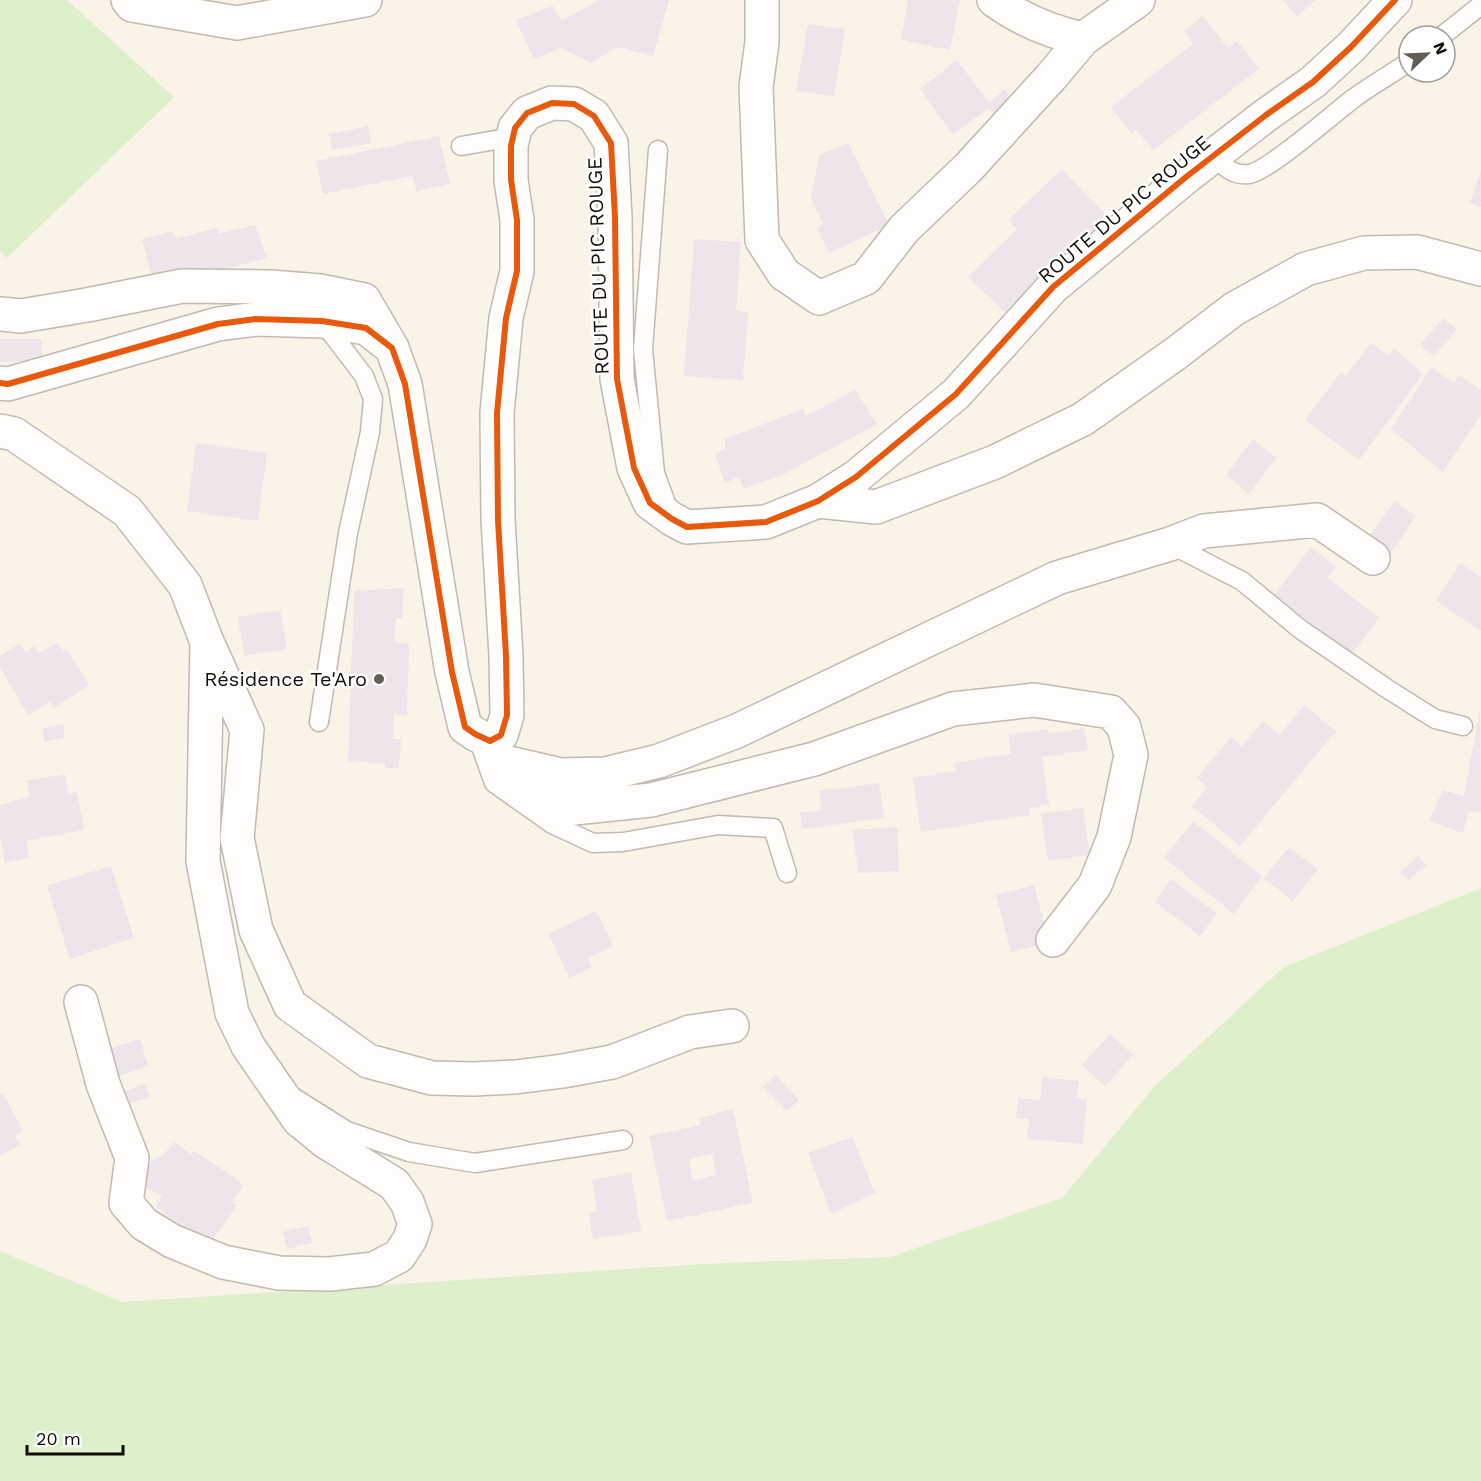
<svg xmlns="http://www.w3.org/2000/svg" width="1481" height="1481" font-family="'Work Sans',sans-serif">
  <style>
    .green { fill: #ddefcb }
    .building { fill: #ede5ea; fill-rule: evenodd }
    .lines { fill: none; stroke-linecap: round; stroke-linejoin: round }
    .service-casing { stroke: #bfbab2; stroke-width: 21 }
    .minor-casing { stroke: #bfbab2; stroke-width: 36 }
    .tertiary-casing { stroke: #bfbab2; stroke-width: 36 }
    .service { stroke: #fefdfc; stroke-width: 18 }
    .minor { stroke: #fefdfc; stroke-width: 33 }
    .tertiary { stroke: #fefdfc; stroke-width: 33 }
    .cycleway-casing { stroke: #fff; stroke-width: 10 }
    .cycleway { stroke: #e8590c; stroke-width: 6 }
    .poi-dot { fill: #625e56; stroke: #fff; stroke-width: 2 }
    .labels { text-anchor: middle; stroke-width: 5; stroke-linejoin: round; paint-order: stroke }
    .street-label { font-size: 20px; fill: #100d07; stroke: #fff }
    .poi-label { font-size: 20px; fill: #100d07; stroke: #fff; text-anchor: end }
  </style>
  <rect width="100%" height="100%" fill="#f9f3e8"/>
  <path class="green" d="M0,0H67L174,97L7,258L0,251Z
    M1481,888V1481H0V1251L122,1302L704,1264L890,1257L1062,1198L1155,1086L1284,967Z"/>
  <path class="building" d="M599,0H669L653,56L616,47L592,63L561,48L534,59L516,20L553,6L562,21Z
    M908,0H960L950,50L901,40Z
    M1283,0H1316L1297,16Z
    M1203,16L1228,48L1237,41L1259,69L1153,150L1136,129L1131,133L1111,107L1193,44L1184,31Z
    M808,24L845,29L834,96L796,91Z
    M957,60L989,103L1005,89L1015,103L998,118L989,108L953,135L920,89Z
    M368,126L371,143L332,150L329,134Z
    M439,136L450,184L416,191L413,176L323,194L316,161Z
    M848,143L889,225L829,253L817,228L823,224L811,198L819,155Z
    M1062,169L1107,216L1006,313L968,277L1017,229L1008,220Z
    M1481,170V207L1470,203Z
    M255,225L267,258L154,287L142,239L173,231L176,239L217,228L218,234Z
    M694,239L741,242L736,310L748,313L743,380L684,376Z
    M1443,318L1457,329L1434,356L1420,345Z
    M0,339H41L42,361L0,362Z
    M1371,343L1389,356L1394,348L1423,374L1359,460L1305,420L1341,372L1346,376Z
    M1431,368L1454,383L1459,375L1481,390V415L1443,472L1391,429Z
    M855,390L877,424L784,474L744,489L739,477L725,483L715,454L725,449V439L803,409L806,416Z
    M1253,439L1276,458L1249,494L1226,475Z
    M196,443L267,453L258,521L187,511Z
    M1395,501L1416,516L1390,554L1367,539Z
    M1311,547L1336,567L1328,578L1379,618L1351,655L1274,595Z
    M1460,563L1481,577V631L1436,601Z
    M404,588L402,618L396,619L394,642L409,644L407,715L394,714L393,739H401L399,768H385V763L348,761L354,591Z
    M280,610L287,649L244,656L238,617Z
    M57,643L63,652L67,650L89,685L54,708L50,702L28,715L0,667V656L19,644L26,652L34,646L39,653Z
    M1304,705L1336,731L1240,846L1192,806L1208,787L1197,778L1231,737L1242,746L1263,721L1280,735Z
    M1480,709L1481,812L1469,811L1463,833L1429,821L1443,790L1464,796Z
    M63,725L65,737L44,742L43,728Z
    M1084,728L1088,750L1042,757L1049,805L1029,808L1030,815L921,832L913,778L956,771L954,763L1011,754L1008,735L1048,729V734Z
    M65,774L68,794L77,792L84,830L27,841L29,858L5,863L0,836V805L30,797L27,781Z
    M879,783L884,818L802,829L800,813L822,810L819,791Z
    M1083,808L1090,855L1048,861L1041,814Z
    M1193,821L1262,876L1234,914L1164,858Z
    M897,827L899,871L858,873L853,830Z
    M1289,847L1318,869L1293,901L1264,878Z
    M1419,856L1426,866L1408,880L1400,872Z
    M111,866L134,938L70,959L47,886Z
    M1171,879L1217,913L1200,936L1155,902Z
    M1034,885L1049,942L1011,952L996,895Z
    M596,911L613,946L588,958L592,967L569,978L549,934Z
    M1110,1034L1133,1055L1105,1086L1082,1065Z
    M140,1039L148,1066L111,1079L104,1050Z
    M776,1075L799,1100L787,1111L763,1087Z
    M1042,1077L1079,1081L1077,1098L1087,1099L1083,1144L1027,1139L1029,1119L1016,1118L1018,1098L1040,1100Z
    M145,1084L150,1097L118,1108L115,1095Z
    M0,1093L3,1094L23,1131L15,1135L20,1145L0,1156Z
    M733,1109L753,1203L667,1221L649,1136L701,1125L699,1118ZM712,1154L716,1175L693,1180L689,1159Z
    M852,1137L875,1193L831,1214L808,1153Z
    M175,1142L191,1154L194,1151L225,1171L241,1183L243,1187L232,1202L237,1205L212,1241L200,1233L197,1237L156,1207L162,1196L141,1185L140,1177L155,1158L162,1156Z
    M631,1173L641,1231L593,1239L589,1213L597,1212L592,1179Z
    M308,1226L312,1243L287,1249L283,1232Z"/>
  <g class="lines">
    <g class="service-casing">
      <path id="service" d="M1442,36L1481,5
        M461,146L513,137
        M658,150L643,349L655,473L666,503
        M1214,155C1225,167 1232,176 1249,174C1269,171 1334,113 1354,98C1372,85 1391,74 1409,62
        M1170,544L1242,581L1300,629L1386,688L1435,719L1463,726
        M319,722L348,533L370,432L373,399L364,376L322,321
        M479,736L481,747L494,783L552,824L593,843L623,842L718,825L773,828L787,873
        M293,1097L347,1131L409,1152L475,1163L623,1140"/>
    </g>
    <g class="minor-casing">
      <path id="minor" d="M128,0L132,5L237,23L365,0
        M762,0V42L756,87L762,240L784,274L819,298L866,278L904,229L968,168L1051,77L1083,39L1138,0
        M994,0C1020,19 1051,32 1083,39
        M0,314L21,316L87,305L182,286L271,287L320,291L364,300L392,348
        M0,431L14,434L127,511L185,585L207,642L247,730L237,838L256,930L290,1005L368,1061L432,1078L473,1079L515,1077L563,1071L612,1062L690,1032L732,1026
        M818,501L876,507L995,462L1083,419L1175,354L1234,309L1306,269L1364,253L1417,252L1481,269
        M509,763L561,775L605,774L659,761L737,731L1057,578L1170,544L1204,531L1317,520L1373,558
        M510,766L515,774L527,785L549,798L574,808L651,800L814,759L953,709L1034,700L1111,712L1124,727L1131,755L1114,837L1095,885L1053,940
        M81,1002L103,1084L132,1158L126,1203L144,1224L172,1241L223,1262L279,1273L330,1274L374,1269L399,1256L410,1239L415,1224L407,1202L394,1184L326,1142L299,1120L248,1046L232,1013L203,861L207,642"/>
    </g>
    <g class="tertiary-casing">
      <path id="tertiary" d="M0,383L8,384L218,324L256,319L322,321L366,328L392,348L405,384L452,672L465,727L475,734L490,741L501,735L507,715L506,656L498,520L497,413L506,318L517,271V220L511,180V146L515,128L527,113L552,103L574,104L594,116L611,143L615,217L617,379L634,468L650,503L672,519L687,527L766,522L818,501L856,477L956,394L1053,287L1186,177L1266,115L1313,82L1351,47L1395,0"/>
    </g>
    <use href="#service" class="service"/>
    <use href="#minor" class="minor"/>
    <use href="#tertiary" class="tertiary"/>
    <g class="cycleway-casing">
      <path id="cycleway" d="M0,383L8,384L218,324L256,319L322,321L366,328L392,348L405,384L452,672L465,727L475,734L490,741L501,735L507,715L506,656L498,520L497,413L506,318L517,271V220L511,180V146L515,128L527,113L552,103L574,104L594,116L611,143L615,217L617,379L634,468L650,503L672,519L687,527L766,522L818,501L856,477L956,394L1053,287L1186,177L1266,115L1313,82L1351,47L1395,0"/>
    </g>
    <use href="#cycleway" class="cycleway"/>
  </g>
  <circle class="poi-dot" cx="379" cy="679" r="6"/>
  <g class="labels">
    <g class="street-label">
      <text transform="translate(1124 209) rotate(-40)" y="7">ROUTE DU PIC ROUGE</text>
      <text transform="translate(598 266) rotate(-92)" y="7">ROUTE DU PIC ROUGE</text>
    </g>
    <g class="poi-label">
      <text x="367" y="686">Résidence Te'Aro</text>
    </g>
  </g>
  <g transform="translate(1427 54) rotate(67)"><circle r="28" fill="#ffffff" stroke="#9f9e9c" stroke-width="1.5"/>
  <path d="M0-4.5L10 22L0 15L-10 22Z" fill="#625e56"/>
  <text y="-9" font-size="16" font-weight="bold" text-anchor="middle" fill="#100d07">N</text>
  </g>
  <path d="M27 1445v9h96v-9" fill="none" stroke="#100d07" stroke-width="3"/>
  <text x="36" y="1445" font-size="18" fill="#100d07" stroke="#ffffff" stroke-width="4.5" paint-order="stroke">20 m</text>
</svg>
